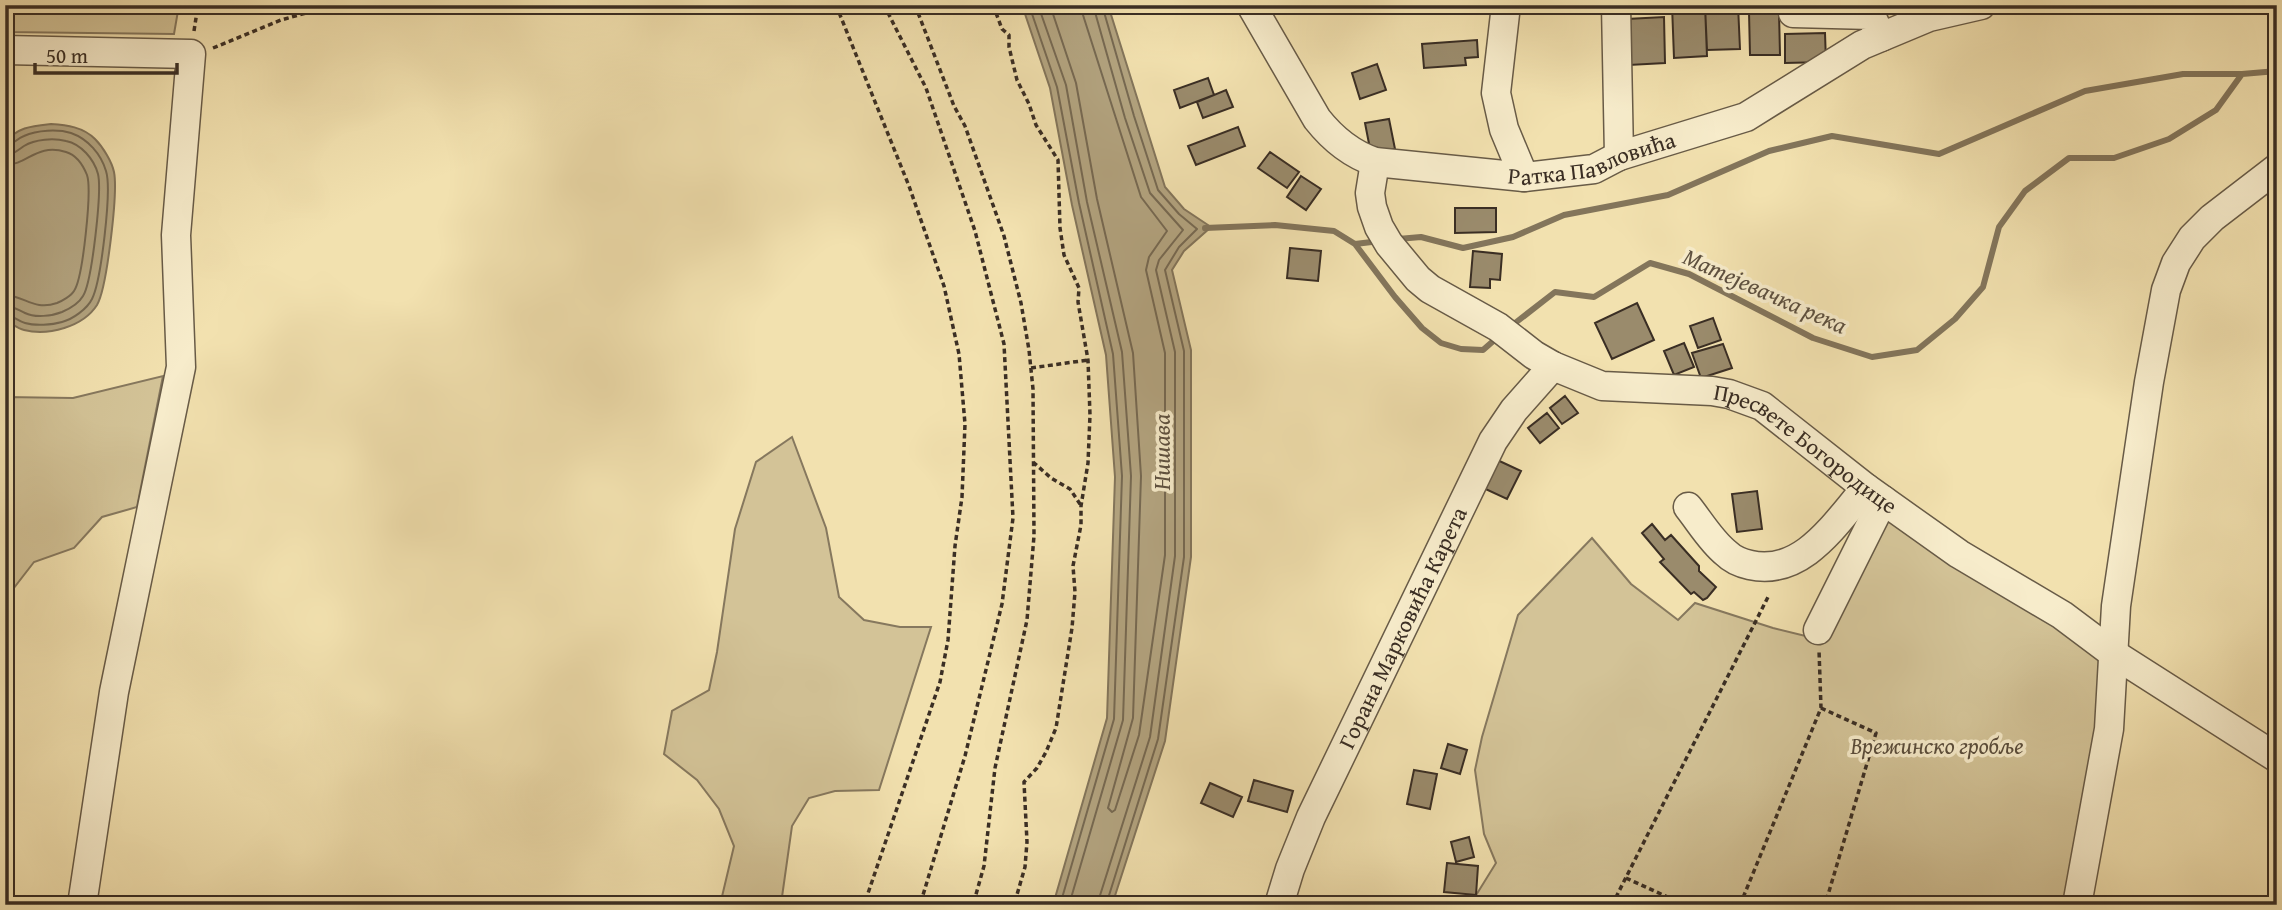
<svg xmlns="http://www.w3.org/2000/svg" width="2282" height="910" font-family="'Gentium Book Plus',serif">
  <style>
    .green { fill: #d3c397; stroke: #86785e; stroke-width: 2 }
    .water { fill: #b3a480; stroke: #83755b; stroke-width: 2 }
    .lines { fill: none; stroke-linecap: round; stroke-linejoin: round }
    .shore { stroke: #766952; stroke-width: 2 }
    .stream { stroke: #83755b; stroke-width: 6 }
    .building { fill: #9a8b6c; stroke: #3a2e24; stroke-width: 2 }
    .minor-casing { stroke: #685b47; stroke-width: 31 }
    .path { stroke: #3a2e24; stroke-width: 3.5; stroke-dasharray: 5 3.5; stroke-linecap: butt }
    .minor { stroke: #f7eccb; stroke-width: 28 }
    .labels { text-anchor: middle; stroke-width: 7; stroke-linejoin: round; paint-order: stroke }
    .street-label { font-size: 23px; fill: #3a2e24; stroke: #f7eccb }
    .park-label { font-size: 23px; font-style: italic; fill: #594c3b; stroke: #f7eccb }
    .water-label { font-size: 24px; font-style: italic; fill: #5e5140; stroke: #f7eccb }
  </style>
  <rect width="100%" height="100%" fill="#f2e1af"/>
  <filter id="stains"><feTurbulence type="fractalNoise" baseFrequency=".00286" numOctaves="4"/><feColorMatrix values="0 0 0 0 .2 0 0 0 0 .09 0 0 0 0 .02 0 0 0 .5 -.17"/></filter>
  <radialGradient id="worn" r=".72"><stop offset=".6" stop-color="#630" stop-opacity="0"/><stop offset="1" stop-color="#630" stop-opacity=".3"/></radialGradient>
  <path class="green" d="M5,5H179L174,34L5,32Z
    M163,376L137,507L102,517L74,548L34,562L7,597L5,606V397L73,398Z
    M792,437L826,528L839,597L864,620L900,627H931L879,790L835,791L809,798L792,826L782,897L776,905H720L734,846L719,809L697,780L664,754L672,711L709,690L717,652L735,529L756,462Z
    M1877,511L2104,657L2100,719L2065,905H1470L1496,863L1484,834L1475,770L1482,737L1518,615L1592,538L1631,584L1678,620L1695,603L1773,628L1822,640Z"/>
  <path class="water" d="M1022,5H1108L1165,187L1184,209L1211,227L1184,251L1172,270L1191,350V557L1165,741L1112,905H1053L1107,718L1115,477L1106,355L1072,205L1050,88Z
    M51,124C67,125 83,127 95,139C103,147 112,162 114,172C118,192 107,288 97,305C83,327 48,336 24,330C18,329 11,323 5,320V143C17,127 32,126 51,124Z"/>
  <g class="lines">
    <path class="shore" d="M1029,5L1057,87L1079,203L1113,354L1122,476L1114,719L1060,905
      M1038,5L1066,85L1087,202L1122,352L1131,476L1123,720L1069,905
      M1050,5L1076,83L1097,199L1133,353L1141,476L1133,718L1108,808L1112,812L1115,810L1139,735L1165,555V353L1146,270L1149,257L1167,231L1141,197L1083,15L1082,5
      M1093,5L1125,118L1150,193L1183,230L1159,260L1156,270L1175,352V556L1150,737L1097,905
      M1102,5L1134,116L1158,190L1179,214L1197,229L1179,247L1165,270L1184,351V557L1158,739L1106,905
      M5,146C13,145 16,139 24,136C37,130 58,129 71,133C88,139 101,154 106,171C112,190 101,281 92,299C87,309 73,319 62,322C52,325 35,326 25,323C17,321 13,315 5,315
      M5,155C14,154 17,151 24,146C35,139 54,138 66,141C81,144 94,159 98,174C102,191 92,282 83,296C79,303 69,309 62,312C52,316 35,318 25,313C18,310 13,306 5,306
      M5,165C28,165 36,143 66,152C76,155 83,165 87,175C92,190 83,278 74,291C71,296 62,301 57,303C34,311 25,296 5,295"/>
    <path class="stream" d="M1205,228L1275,225L1334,231L1355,244L1395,297L1422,328L1441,343L1461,349L1483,350L1499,336
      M1398,239L1421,237L1463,248L1513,237L1564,215L1668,195L1769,151L1832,136L1939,154L2085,91L2183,74H2242
      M1355,244L1380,241
      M1510,327L1555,292L1594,297L1650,263L1689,274L1813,338L1872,357L1917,350L1955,319L1983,287L1999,227L2025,191L2069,158H2114L2169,139L2216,110L2242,74L2277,71"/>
  </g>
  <path class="building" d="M1672,5H1705L1707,56L1674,58Z
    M1705,5H1738L1740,49L1707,50Z
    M1749,12H1779L1780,55H1750Z
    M1664,17L1665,63L1629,65L1627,19Z
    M1825,33L1826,62L1785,63V34Z
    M1477,40L1478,57L1465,58L1466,65L1424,68L1422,44Z
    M1377,64L1386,90L1360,99L1352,73Z
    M1208,78L1214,95L1180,108L1174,90Z
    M1226,90L1233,107L1203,118L1197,102Z
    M1389,119L1395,149L1371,154L1365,123Z
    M1238,127L1245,146L1196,165L1188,146Z
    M1270,152L1299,172L1287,188L1258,168Z
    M1301,176L1321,189L1306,210L1287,197Z
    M1455,208H1496V232L1455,233Z
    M1290,248L1321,251L1318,281L1287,278Z
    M1473,251L1502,254L1500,280L1490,279V288L1470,287Z
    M1637,303L1654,340L1612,359L1595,323Z
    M1713,318L1721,340L1698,348L1690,326Z
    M1684,343L1694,367L1674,375L1664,351Z
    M1723,344L1732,368L1701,378L1692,353Z
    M1565,396L1578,413L1562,424L1550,408Z
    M1547,413L1559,428L1540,443L1528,428Z
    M1493,458L1521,471L1507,499L1479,486Z
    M1757,491L1762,529L1737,532L1732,494Z
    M1652,524L1665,540L1671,535L1699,566V571L1716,587L1707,598L1703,600L1694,592L1691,594L1660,562L1664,559L1642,533Z
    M1448,744L1467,750L1460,774L1441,768Z
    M1414,770L1437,774L1430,809L1407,804Z
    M1254,780L1293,791L1287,812L1248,801Z
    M1210,783L1242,797L1233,817L1201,803Z
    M1469,837L1474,857L1456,862L1451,842Z
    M1447,863L1478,866L1476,895L1444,892Z"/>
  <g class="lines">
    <g class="minor-casing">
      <g id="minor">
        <path id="s1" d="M1251,5L1317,119C1332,138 1351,154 1375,162L1524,177L1594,169L1619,156L1746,117L1862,45L1929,17L1981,5"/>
        <path d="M1506,5L1496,93L1504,129L1524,177"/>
        <path d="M1616,5L1619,156"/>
        <path d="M1793,5V13L1871,15L1881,37"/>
        <path d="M5,50L191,54L176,235L181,367L114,692L82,905"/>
        <path id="s2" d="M1375,162L1370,193L1372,207L1379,227L1389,244L1418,279L1430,289L1498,327L1534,355L1553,366L1602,386L1712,391L1729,394L1762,406L1866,488L1959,554L2062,615L2114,654L2277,758"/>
        <path d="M1688,507C1700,522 1711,541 1726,553C1733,560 1741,563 1750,565C1803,577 1836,522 1866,488"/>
        <path d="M1818,630L1883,500"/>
        <path id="s3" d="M1279,905L1290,869L1311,817L1493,441L1514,410L1553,366"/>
        <path d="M2077,905L2109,729L2116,606L2149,382L2166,290L2176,263L2192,238L2212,218L2277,168"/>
      </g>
    </g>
    <path class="path" d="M836,5L909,186L944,286L959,354L965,424L962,497L955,546L948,640L940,682L864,905
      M884,5L926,88L975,231L1004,344L1013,518L1002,604L965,756L920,905
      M915,5L954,106L965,126L1004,236L1021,303L1029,350L1033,389L1034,536L1027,620L995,768L984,866L973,905
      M993,5L1002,29L1009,35V47L1017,80L1029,104L1036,125L1058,160L1060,228L1064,255L1079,288L1078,302L1088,360L1090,415L1088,463L1081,506V525L1073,566L1075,592L1072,628L1056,728L1046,752L1037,768L1024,782L1027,842L1025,867L1014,905
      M194,31L198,5
      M213,48L281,20L335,5
      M1031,368L1088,360
      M1033,462L1051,478L1070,489L1080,504
      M1821,708L1876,733L1825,905
      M1626,878L1685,905
      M1612,905L1768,597
      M1740,905L1821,708L1819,650"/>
    <use href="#minor" class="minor"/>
  </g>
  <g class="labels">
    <g class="street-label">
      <text dy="8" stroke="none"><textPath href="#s1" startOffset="425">Ратка Павловића</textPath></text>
      <text dy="8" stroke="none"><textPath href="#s2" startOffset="567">Пресвете Богородице</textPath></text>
      <text dy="8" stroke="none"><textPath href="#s3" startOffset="304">Горана Марковића Карета</textPath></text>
    </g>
    <g class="park-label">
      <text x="1937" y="754">Врежинско гробље</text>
    </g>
    <g class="water-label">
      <text transform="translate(1765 291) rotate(24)" y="8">Матејевачка река</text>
      <text transform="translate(1162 452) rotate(-90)" y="8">Нишава</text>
    </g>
  </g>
  <rect width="2282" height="910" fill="none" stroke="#f2e1af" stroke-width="28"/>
  <rect x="7" y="7" width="2268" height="896" fill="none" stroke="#3a2e24" stroke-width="3.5"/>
  <rect x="14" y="14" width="2254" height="882" fill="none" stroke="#3a2e24" stroke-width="2"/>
  <path d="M35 63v10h142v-10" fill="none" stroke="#3a2e24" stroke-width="3.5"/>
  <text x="46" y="63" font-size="21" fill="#3a2e24" stroke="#f7eccb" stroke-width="5" paint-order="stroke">50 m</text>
  <rect width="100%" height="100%" filter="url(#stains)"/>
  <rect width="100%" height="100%" fill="url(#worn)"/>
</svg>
